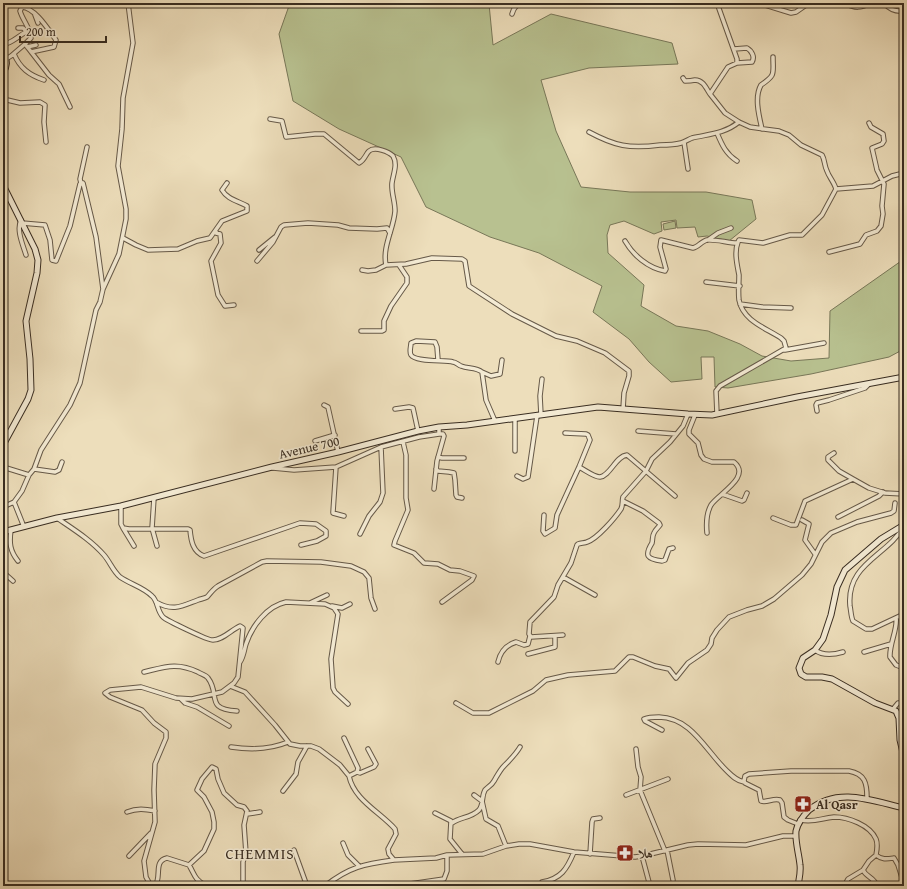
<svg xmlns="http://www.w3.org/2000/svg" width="907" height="889" font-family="'Gentium Book Plus',Amiri,serif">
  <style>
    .green { fill: #b8c190; stroke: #787758 }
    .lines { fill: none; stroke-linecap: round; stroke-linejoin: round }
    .street-casing { stroke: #665948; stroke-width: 5.5 }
    .secondary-casing { stroke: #392d21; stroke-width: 7 }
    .street { stroke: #f3ead3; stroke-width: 3.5 }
    .secondary { stroke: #f3ead3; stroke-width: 5 }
    .labels { text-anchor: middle; stroke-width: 3; stroke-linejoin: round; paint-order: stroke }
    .street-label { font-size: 13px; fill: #392d21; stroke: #f3ead3 }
    .poi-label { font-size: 13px; font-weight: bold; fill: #392d21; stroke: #f3ead3; text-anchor: start }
    .quarter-label { font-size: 15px; letter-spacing: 1px; fill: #392d21; stroke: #f3ead3 }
  </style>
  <rect width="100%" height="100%" fill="#eddebb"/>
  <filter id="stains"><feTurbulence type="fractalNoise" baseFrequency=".005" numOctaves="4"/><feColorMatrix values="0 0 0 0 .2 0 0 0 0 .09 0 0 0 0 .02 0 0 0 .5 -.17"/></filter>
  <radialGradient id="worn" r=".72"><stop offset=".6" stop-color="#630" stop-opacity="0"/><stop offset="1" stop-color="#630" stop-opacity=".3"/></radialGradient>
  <path class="green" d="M290,3H491L489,4L493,45L551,14L672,43L678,64L589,68L541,80L556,131L581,187L630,192H706L752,200L756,219L729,241L707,236L698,237L695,227L677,228L676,220L661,222L662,231L654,234L624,221L610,225L607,235L608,253L644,285L641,306L676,326L708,331L740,344L762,356L791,361L829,358L830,311L904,259V349L889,357L811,374L728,388L715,387L714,357H701L702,379L671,382L649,362L629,339L593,312L602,286L539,253L490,237L426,207L401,157L339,129L293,101L279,34Z
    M675,221L676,228L664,230L663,224Z"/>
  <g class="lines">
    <g class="street-casing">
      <path id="street" d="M717,3L737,59V63L728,67L710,94L725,113L739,122L750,127L779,131L789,135L801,145L822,155C825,160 824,165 827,171C829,177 834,182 836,189L873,186L892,176L904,173
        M758,3L791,13L796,12L809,3
        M844,3C856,9 860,8 872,3
        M884,3C889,9 896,12 904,11
        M512,14C514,7 517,4 524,3
        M35,15L38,23
        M18,28H23L26,31
        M3,41L8,43C16,40 22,33 30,30
        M25,44L31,38C30,27 23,21 20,11L22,7C35,8 48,29 56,40L54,47L31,52
        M27,47L36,45
        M734,49L747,48C752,51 755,57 752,62L737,63
        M14,54C20,68 29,75 44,80
        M6,59L11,56L25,44L49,75L59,84L70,107
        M683,78L685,81C688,81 691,81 695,80C703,80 706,88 710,94
        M3,99L20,103L40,102L45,105L44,122L46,142
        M270,119L282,121L286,137L315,134H324L359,163C365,160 365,155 369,151C375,146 389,152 393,156C398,165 393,174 392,183C391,192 395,201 395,211C394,228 382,247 386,265
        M762,129C759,116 754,97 761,85C776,75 773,74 773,57
        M589,132C615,146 629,149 660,145C667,145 674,145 681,143C685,142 689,139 692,138C709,134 724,134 739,122
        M717,133C722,145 726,154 737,161
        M684,142L688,169
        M81,183L80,179L87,147
        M21,220C16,230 23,245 26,255
        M22,223L45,225L50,240L52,260L56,261L70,226L80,184L83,183L96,237L103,289
        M216,231V233L220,234L221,243L211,261L218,295L225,306L234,305
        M123,238L136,245L148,250L178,249L197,241L210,238L222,221L247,211V206C238,201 227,199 222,190L227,183
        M708,240L718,233L731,228
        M625,241C633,255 648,268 665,271L666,269L660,247L661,240L693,248C698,247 702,241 707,240C716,239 728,243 737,243
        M259,250L275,237
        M829,252L860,244L866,235L877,231L881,226L883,214L882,206L884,184L877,170L872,148L882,144L884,141L883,134L871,127L869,123
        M257,261L273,242L281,227L284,225L308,223L338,225L349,228L377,229L387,228L390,233
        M362,270L368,271L376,270L386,265L406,264L432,258L462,259L465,261L469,286L512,314L556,336L577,341L605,353L629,371V376L624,393L623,409
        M706,282L740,286
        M740,304L762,307L791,308
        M361,331H382L384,330V321L391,306L407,283V277L399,265
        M785,350L824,343
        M438,360L437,347L435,342L416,341L411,343C411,346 409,352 411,355C415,362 445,360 453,362C456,362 458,365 461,366C468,369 476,367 482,372L486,400L495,421
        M482,372L491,376L500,374L502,360
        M324,405L328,407L338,452
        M395,409L409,407L413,408L418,431
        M817,411L816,405L817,403L829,400L865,388L869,384
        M717,414L716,391L720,386L786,348L784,341L781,338C766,328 743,321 739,300C738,292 739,284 739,275C737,264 734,252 738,242L739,240L763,243L790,235H802L822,215L836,189
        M541,415L540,396L542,379
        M695,415L689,430V434L698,443L701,455L704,459L712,462H734C752,477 718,494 711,505C706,514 706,523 707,533
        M638,431L676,434
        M315,441L335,435
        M403,442L406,455V498L408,510L395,541L394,545L414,553L424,563L438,564L450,570L460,571L474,576L472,580L442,602
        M515,451V419
        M834,453L828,457V460L839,471L853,479
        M438,457L442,458H464
        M3,467L29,475
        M336,467L333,512V513L344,516
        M579,467C585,470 594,477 600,477C610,476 616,456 627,455L675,496
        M273,468L294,470L336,467L381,447L419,437L439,434V427
        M34,469L55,472L59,470L62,462
        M436,469L438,471L449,472L454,473L455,480L456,495L457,497L462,498
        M517,476L523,479L528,477L537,416
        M434,489L437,461L444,436L443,434H439
        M722,494L742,501L744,500L747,493
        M154,498L152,528L157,546
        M623,501L643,511L659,523L660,525C658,528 655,530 654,533C652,536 653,539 652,543C644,556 647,559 662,561L665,560L669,549L673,548
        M14,502L24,527
        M121,506V524L123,528L129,529H188L190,530C191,541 193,552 204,556L300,523L316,524L326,531V536L317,541L301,545
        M3,507L14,502L22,491L29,475L34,469L41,450L70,405L80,383L96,310L100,302L103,289L119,254L126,219V209L118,166L122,129L123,98L133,43L128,3
        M544,515L543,531L545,534L555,528L557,515L579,467L590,440L588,435L586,434L565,433
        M838,517L879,496L883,492
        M57,518C73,529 91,540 104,555C110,562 113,571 120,577C130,584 143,587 152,596C158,601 157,611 163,617C166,620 209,641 213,640C223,640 231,630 240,626L243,628L238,677L234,683L222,692L192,699L176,698L141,687L110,690L105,693L110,697L142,710L154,723L166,732V738L155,764L154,790L155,822L144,861L146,877L151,886
        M773,518L791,525H796L805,501L853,479L869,488L885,493L904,494
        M802,520L809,524L805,540L815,554
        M904,526C888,556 846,563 850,606C851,611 851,617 853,621L866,629H872L904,614
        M123,528L134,546
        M11,530C9,543 10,551 18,561
        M360,534L369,516L380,502L383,493L381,447
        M3,572L13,581
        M563,577L595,595
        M156,602C173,612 182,606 198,600C201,599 205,598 207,597C210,594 213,589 218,586L262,562L267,561L321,562L351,566L364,572L369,578L371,598L375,609
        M310,603L327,595
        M332,606L342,608L350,604
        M896,618C898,628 889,645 890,657L896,665L904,668
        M563,635L531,637L529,634L530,622L554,597L558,585L571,563L577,545L578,544C581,543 585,543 587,542C597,539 615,518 621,509C623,505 622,501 623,497L646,471L652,459L670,442L683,426L688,414
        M815,650C823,656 833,655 843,652
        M864,652L891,644
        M528,654L555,647V636
        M240,662C244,656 244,650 246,644C252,626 267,606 286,602L325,604L334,608L338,614L331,659L333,688L335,692L348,704
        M498,662C500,653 506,645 516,642L524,645L528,644L530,636
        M144,672C165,667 177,662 198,672C201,674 206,675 208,678C221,695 204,709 237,711
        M230,686L245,692L275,725L290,744L300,746H311L319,749L340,765L349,776
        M181,699L185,703L197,707L229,726
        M456,703L473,713H489L533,691L546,680L568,675L615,671L629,657H633L655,666L669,669L676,678L688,663L707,650L711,644L712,638L717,630L729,617L747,610L762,606L774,599L802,575L811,564L822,542L831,533L857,522L891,513L894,511L895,503
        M893,709L898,703H904
        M662,730L645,721L644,719C649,717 654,717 659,717C692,718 705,750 727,771C732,776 737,781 744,782
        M344,738L358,768L357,772L349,776C354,800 380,812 395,829L396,834L388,849L389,854L394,860L436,858L447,855L483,854L506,846L519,844H530L574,852L635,857L642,856L688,845L698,844L746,845L783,836H796
        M231,747C251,750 269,750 288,742
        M636,749L638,767L641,777L640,790L665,851
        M357,772L360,773L374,767L376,764L368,749
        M283,791L296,774L298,762L307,746
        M474,795L482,801L486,819L498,826L506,846
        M626,795L668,779
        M127,812C137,808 145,809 155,811
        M435,813L451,821L450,839L462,854
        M247,814L260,812
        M800,820C815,823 821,818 834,817C848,817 870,825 876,839C878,844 877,850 876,855L869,861L863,870C866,877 874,877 877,886
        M452,823C460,817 471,818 479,810C484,804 481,797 485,790C488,787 492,785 494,781C497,776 500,770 504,766C510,760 516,754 520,747
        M798,824L788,820L784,817L782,803L780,800C773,798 767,803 761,801L759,790L745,783L744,781L745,776L749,774L791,771H849C865,774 867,783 867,798
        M343,843L348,855L359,866
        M294,850L307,886
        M667,850L673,880
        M590,854L592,822L593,819L600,818
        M876,855C882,860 887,859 894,858L898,865L904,884
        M129,856L151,833
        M642,856L650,886
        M189,865C195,875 194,879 206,886
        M155,886C162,877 153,861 167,858L189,865L204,851L214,829V822L212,812L204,797L197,790L202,779L212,767L216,769L218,779L224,793L237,805L244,807L247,811L244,825L246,853L243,862V886
        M325,886C349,867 364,864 394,860
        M396,886L444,879L447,871V855
        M539,886L542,882C561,879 567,869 574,852
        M844,886L848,879L863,870"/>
    </g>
    <g class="secondary-casing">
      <path id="secondary" d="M3,55C8,60 7,67 3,73
        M3,185L35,249L38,260L37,273L26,321L30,359L31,390L28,399L3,445
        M904,525L881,539L845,570L837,587L831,615L823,639L815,650L803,658L799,668L801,674L806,677H822L832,679L875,703L896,711L899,718L900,740L904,757
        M3,532L57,518L121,506L272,467L338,452L418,431L439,427L467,425L598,407L688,414L712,415L797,397L904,377
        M798,886C799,879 801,872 800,865C799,854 795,842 796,831C798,822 803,816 809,810C838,786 873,801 904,808"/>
    </g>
    <use href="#street" class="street"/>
    <use href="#secondary" class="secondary"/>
  </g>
  <defs>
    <g id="pharmacy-square" transform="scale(0.9)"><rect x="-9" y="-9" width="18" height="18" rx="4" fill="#8f2418" stroke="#f3ead3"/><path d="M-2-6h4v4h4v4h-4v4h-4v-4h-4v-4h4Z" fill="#fff"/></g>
  </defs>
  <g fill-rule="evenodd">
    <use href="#pharmacy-square" x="803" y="804"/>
    <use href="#pharmacy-square" x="625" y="853"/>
  </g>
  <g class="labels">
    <g class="street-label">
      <text transform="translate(309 447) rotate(-13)" y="5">Avenue 700</text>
    </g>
    <g class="poi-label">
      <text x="816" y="809">Al Qasr</text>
      <text x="638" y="858">هلا</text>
    </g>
    <g class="quarter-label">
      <text x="260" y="859">CHEMMIS</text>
    </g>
  </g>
  <rect width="907" height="889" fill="none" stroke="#eddebb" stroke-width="16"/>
  <rect x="4" y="4" width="899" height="881" fill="none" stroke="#392d21" stroke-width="2"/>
  <rect x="8" y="8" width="891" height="873" fill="none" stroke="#392d21"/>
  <path d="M20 36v6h86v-6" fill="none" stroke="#392d21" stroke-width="2"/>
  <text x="26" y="36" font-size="12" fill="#392d21" stroke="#f3ead3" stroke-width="3" paint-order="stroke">200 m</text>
  <rect width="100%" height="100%" filter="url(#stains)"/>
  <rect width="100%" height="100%" fill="url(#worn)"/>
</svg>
